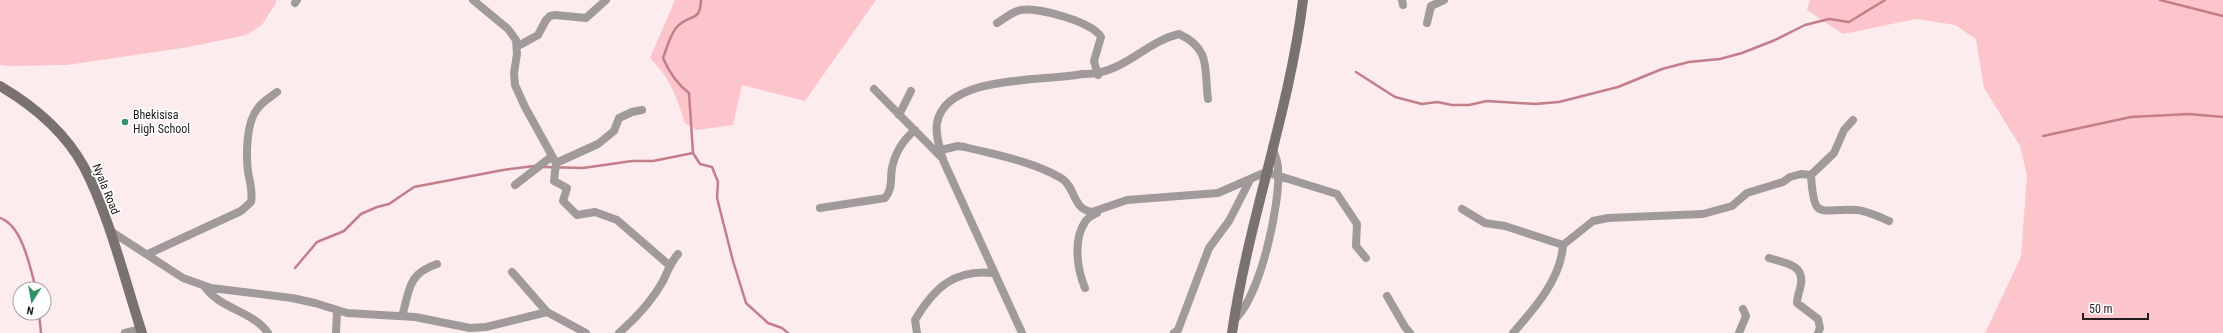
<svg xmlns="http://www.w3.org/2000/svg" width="2223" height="333" font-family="'Roboto Condensed',sans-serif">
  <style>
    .green { fill: #fcc5cb }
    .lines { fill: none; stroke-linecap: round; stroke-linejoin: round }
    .stream { stroke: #c37e87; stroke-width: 2.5 }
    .street { stroke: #a19a9a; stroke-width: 8 }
    .secondary { stroke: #7a7171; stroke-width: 10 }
    .poi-dot { fill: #349168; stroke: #fff; stroke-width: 1.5 }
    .labels { text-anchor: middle; stroke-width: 3.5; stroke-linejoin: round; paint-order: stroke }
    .poi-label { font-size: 12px; fill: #221c1c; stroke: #fff; text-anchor: start }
    .street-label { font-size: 12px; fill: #221c1c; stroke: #fff }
  </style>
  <rect width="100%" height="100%" fill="#fceced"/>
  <path class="green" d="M0,0H276V3L262,25L246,35L189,47L67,65L9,66L0,65Z
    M675,0H876L805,101L742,85L733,125L697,130L685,123C676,96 671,79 650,58Z
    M1810,0H2223V333H1985L2021,257L2027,175L2020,146L1984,88L1976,39L1955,25L1916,19L1843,34L1807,10Z"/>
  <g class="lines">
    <path class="stream" d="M701,0C700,21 693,14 680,24C671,31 667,48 663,58C669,72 677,84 689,93L693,153L700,164L712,167L718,182L717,198L733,261L746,303L768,323L782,328L788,333
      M2160,0L2223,16
      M1356,72L1395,97L1422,104L1437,102L1452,105H1469L1487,101L1535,104L1559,102L1618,87L1662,69L1689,62L1720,59L1742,53L1775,40L1805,25L1829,19L1849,22L1885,0
      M2043,136L2131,117L2189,114L2223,117
      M543,167L583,168L632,161H653L693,153
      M0,218C23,226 30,268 36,289
      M295,268L317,242L344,231L361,214L377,207L389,204L414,187L503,170L534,166
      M39,313L41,333"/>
    <path class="street" d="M473,0L508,29L516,40L517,54L514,73L515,85L525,107L556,163L554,181L567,188L563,201L577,215L595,212L617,220L669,265
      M1402,0L1403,5
      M295,3L297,0
      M997,23C1004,19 1013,11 1021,10C1038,7 1093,22 1101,37L1094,61L1098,75
      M1427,23L1431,6L1444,0
      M518,46L538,35L546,20L550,16L555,15L586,18L606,0
      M874,89L943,159
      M899,115L911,91
      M941,150L958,146L965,147C996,155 1032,161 1061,178C1076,187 1072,209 1092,212L1127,200L1218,193L1266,172L1337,194L1357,224L1356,246L1366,258
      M556,163L598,144L614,131L619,118L632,112L642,110
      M1811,175C1814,224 1820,207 1857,210C1867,211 1880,217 1889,221
      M515,185L551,157
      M820,208L885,198C893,189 890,178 892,168C895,153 903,140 915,130
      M1462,209L1485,223L1505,226L1563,245
      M109,230L183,278L211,288L292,298L315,303L347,313L415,317L470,328L486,327L547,312
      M148,254L241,211L251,202C253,192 250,182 248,172C246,154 246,122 258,108C263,101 271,97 277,92
      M1769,258C1784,263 1804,264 1801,284C1800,290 1797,297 1797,303L1818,319L1820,328L1818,333
      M512,272L547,312L586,333
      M205,287C220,309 253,311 268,333
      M1085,288C1077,269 1073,240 1085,222C1087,218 1093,215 1097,213
      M1387,296L1405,327L1410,333
      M402,316C410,290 407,274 437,264
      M1233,321C1260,299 1281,203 1278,168C1278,161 1275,154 1272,147
      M125,333L141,329
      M336,333L337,311
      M619,333C636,318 652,301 663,281C668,271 670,263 678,254
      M917,333L915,320C934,288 954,269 993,273
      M1022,333L943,160C940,148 935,135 937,123C946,74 1044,82 1082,74C1124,75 1144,42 1179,34C1212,49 1204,71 1208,99
      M1174,333L1178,330L1209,248L1229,221L1250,180
      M1513,333C1534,309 1561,279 1563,245L1593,221L1608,218L1703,214L1732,206L1747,193L1783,182L1790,177L1801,174L1811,175L1834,153L1844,130L1853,120
      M1739,333L1746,316L1743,309"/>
    <path class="secondary" d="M0,86C34,106 65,132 84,167C109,215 125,281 142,333
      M1232,333C1248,221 1289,113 1303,0"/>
  </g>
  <circle class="poi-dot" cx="125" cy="122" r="4"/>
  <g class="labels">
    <g class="poi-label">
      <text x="133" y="119">Bhekisisa<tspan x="133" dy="14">High School</tspan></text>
    </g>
    <g class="street-label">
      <text transform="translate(106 189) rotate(68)" y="4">Nyala Road</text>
    </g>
  </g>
  <g transform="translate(32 301) rotate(191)"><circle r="19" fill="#ffffff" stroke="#a7a4a4"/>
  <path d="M0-3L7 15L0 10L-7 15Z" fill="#349168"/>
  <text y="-6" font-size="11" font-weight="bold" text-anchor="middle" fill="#221c1c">N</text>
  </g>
  <path d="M2083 313v6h65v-6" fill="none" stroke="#221c1c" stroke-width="2"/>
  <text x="2089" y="313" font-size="12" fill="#221c1c" stroke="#ffffff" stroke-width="3" paint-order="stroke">50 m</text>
</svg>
